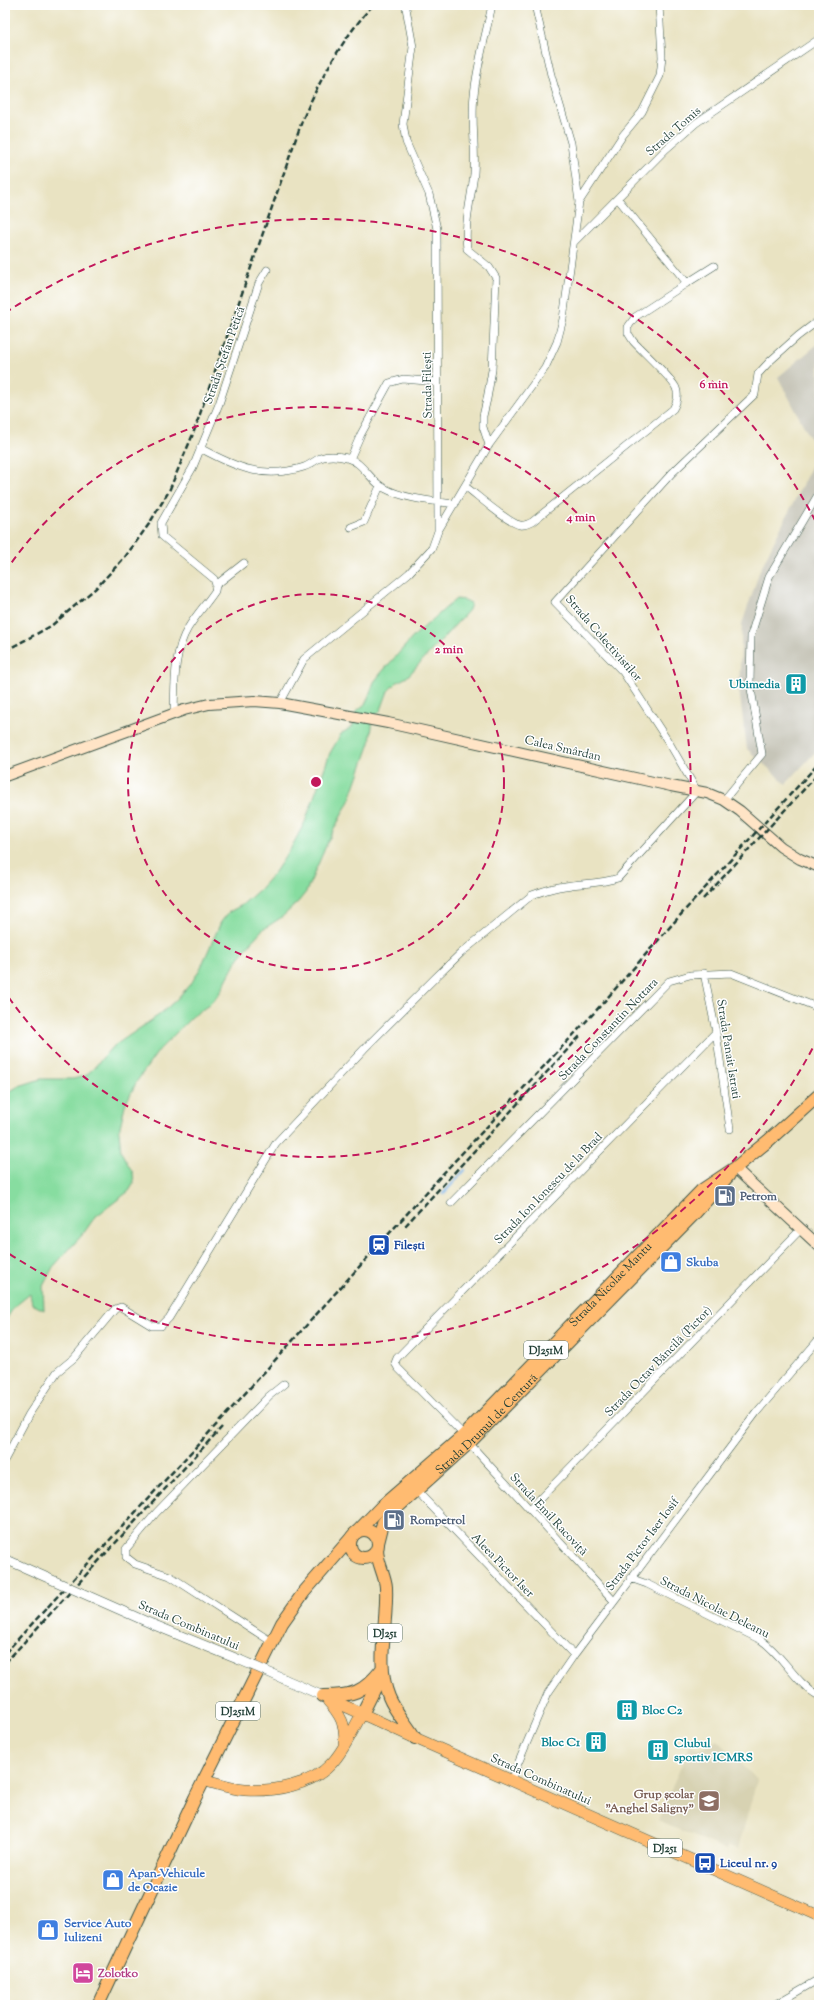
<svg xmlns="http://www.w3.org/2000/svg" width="824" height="2010" font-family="'Sorts Mill Goudy',serif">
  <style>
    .built { fill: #d7d2b2 }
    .industrial { fill: #c6c5b8 }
    .green { fill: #87dda0; stroke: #538d6a }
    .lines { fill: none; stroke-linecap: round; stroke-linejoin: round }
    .stream { stroke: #78b4ea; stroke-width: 2.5 }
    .minor-casing { stroke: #3d5649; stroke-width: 8 }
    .tertiary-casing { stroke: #3d5649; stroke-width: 10 }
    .secondary-casing { stroke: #3d5649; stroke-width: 12 }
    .primary-casing { stroke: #3d5649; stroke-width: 12 }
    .trunk-casing { stroke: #3d5649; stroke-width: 14 }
    .minor { stroke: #fff; stroke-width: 7 }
    .tertiary { stroke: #fff; stroke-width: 9 }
    .secondary { stroke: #ffe4c6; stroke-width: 10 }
    .primary { stroke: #ffbb71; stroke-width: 11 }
    .trunk { stroke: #ffbb71; stroke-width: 12 }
    .rail { stroke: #1f3d34; stroke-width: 2.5; stroke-dasharray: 6 3; stroke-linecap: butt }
    .tertiary-bridge-casing { stroke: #3d5649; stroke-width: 10; stroke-linecap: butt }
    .tertiary-bridge { stroke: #fff; stroke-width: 9 }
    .ring { fill: none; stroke: #c2185b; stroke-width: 2; stroke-dasharray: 7 5 }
    .labels { text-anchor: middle; stroke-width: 3; stroke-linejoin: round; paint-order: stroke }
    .shield { fill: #fff; stroke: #627771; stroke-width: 1 }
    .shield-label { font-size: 11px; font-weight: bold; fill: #1f3d34 }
    .street-label { font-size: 12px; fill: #1f3d34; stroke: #fff }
    .culture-label { font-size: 12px; font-weight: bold; fill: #0d838f; stroke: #fff; text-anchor: end }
    .service-label { font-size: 12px; font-weight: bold; fill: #4e5e75; stroke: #fff; text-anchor: start }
    .transit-label { font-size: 12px; font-weight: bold; fill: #164399; stroke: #fff; text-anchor: start }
    .shop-label { font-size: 12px; font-weight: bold; fill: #366cbe; stroke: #fff; text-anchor: start }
    .education-label { font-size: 12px; font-weight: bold; fill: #785e54; stroke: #fff; text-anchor: end }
    .hotel-label { font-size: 12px; font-weight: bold; fill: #b23c85; stroke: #fff; text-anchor: start }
    .centre { fill: #c2185b; stroke: #fff; stroke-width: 2 }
    .ring-label { font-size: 12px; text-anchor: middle; font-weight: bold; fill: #c2185b; stroke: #fff; stroke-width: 3; stroke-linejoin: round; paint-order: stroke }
  </style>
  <rect width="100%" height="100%" fill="#fff"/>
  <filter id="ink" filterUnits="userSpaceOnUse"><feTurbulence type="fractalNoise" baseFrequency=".025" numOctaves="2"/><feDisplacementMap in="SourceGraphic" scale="8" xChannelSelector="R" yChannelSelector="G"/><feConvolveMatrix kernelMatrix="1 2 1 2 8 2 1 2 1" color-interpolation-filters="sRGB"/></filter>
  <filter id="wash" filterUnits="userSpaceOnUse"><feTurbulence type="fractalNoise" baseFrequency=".012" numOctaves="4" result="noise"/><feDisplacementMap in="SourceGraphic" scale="16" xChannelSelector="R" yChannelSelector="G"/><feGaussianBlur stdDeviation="0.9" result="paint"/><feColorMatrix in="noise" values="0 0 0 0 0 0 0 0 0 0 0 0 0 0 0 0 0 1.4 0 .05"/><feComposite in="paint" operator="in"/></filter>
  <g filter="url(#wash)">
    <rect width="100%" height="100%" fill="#e9e3c2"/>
    <path class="built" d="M717,1739L757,1780L738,1849L729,1846L727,1850L658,1821L690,1745L701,1749Z"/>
    <path class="industrial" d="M819,343V748L786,784L747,749L739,690L742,624L760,570L818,453L778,377Z"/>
    <path class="green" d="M456,599L465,600L471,603L469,610L407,677L396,683L388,691L381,710L373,718L370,743L350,799L329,839L306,892L298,902L282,917L262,930L252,941L236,962L219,994L209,1005L193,1016L159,1050L137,1081L125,1105L119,1131L121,1152L133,1173L134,1183L129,1191L95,1217L83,1234L53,1267L43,1286L44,1310L32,1304L30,1294L14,1307L5,1321V1094L19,1086L41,1079H73L85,1076L93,1069L111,1048L159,1015L176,1000L192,982L201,967L221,922L229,912L242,905L259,890L275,872L291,848L305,822L330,753L341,734L353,726L355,713L366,703L374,682L381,673L414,636Z"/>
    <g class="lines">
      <path class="stream" d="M443,1194L465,1170"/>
    </g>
  </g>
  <g filter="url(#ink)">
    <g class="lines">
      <g class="minor-casing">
        <path id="minor" d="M579,202L623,135L642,112L660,76L662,57L659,5
          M574,242L666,149L696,123L819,39
          M687,283L714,266
          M489,445L483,427V416L487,399L492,370L496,278L489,267L467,249C464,223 471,200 474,174C476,148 471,121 474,95C477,65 486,34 492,5
          M200,448C235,467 263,480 304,467C310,465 314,461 320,458C328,455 339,456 347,458C363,462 370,481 384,488C404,499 433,501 455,504
          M350,459L361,434L389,383L403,379L438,382
          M466,487C477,495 508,523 520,525C524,526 528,524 532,522L673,409C677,402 679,396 676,388C672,378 642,351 633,341L628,333V327L635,317L687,283L618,199
          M351,527L364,522L380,486
          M438,531L489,445L545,368L557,342L563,319L579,202L571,143L551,75L535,5
          M216,585L244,563
          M280,703L304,659L409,573L432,548L438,531L437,229L429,194L406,142L403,124L413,47L406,8
          M174,713C175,685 173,653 188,628C196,615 207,603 215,591L216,585L214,579L162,536L161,523L193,467L219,404L259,283L267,270
          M724,800L762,754L750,683L751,635L769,577L819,493
          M704,973L716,1032L730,1129
          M451,1203L669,981L690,975L731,973L819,1008
          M464,1435L398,1368L395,1363L397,1358L716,1032
          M469,1443L613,1600
          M5,1459L29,1414L57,1372L74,1358L115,1309L121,1307L152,1326H161L169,1318L276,1143L364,1049L435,978L461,953L532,895C543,891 554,887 565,886C583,883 600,884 618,878L697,791L671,746L623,672L555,602L672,473L755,394L758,374L770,361L798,336L819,320
          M416,1490L574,1655
          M530,1509L801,1229
          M630,1578L647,1584L761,1640C784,1656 795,1683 819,1696
          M272,1642L170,1576L135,1564L126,1557V1549L156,1513L269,1396L284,1384
          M511,1780L548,1693L574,1655L756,1413L819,1339
          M774,2005L819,1979"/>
      </g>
      <g class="tertiary-casing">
        <path id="tertiary" d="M152,1624L240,1660
          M284,1679L323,1696"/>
      </g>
      <g class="secondary-casing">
        <path id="secondary" d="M5,776L184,710L209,704L254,701L280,703L388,723L671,786L707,793L724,800L740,811L781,847L800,859L819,867
          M735,1168L819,1246"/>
      </g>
      <g class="primary-casing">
        <path id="primary" d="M323,1696L415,1738L819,1916
          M328,1701C340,1714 347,1726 344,1744
          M203,1780C217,1784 231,1789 245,1790C274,1792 312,1785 331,1764C345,1750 352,1730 362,1714"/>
      </g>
      <g class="trunk-casing">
        <g id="trunk">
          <circle cx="364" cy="1544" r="14"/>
          <path id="s1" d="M356,1533L382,1506L464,1435L702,1190L735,1168L768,1141L819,1095"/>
          <path id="s2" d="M378,1543L383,1523L390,1514L469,1443L695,1213L729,1175"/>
          <path d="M377,1549C377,1563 385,1574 386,1587C388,1623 375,1663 389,1697C395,1712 407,1724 415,1738"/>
          <path d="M323,1696C353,1696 363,1693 382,1669"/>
          <path d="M362,1714L380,1678"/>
          <path d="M98,2005L195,1798L282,1623L304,1592L352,1537"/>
        </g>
      </g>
      <use href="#minor" class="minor"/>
      <use href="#tertiary" class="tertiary"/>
      <use href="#secondary" class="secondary"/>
      <use href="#primary" class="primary"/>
      <use href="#trunk" class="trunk"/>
      <path class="rail" d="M5,651L51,626L96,588L125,557L149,524L169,491L193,434L302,121C320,79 342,39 373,5
        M703,899L819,773
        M405,1226L581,1035
        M5,1653L231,1409L450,1166L593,1014L685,910L819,763
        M5,1663L222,1427"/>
      <g class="tertiary-bridge-casing">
        <path id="tertiary-bridge" d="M5,1559L152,1624
          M240,1660L284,1679"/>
      </g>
      <use href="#tertiary-bridge" class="tertiary-bridge"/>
    </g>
  </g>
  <g class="ring">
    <circle cx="316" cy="782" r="188"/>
    <path d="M5 572A375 375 0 1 1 5 992"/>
    <path d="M818 1038A563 563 0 0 1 5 1251M5 313A563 563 0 0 1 818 526"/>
  </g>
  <defs>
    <g id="building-square" transform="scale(1.15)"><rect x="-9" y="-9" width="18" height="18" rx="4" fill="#0f9aa8" stroke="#fff"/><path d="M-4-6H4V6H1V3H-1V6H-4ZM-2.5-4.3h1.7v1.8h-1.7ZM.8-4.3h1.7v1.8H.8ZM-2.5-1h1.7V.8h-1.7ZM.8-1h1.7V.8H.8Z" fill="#fff"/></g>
    <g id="fuel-square" transform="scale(1.15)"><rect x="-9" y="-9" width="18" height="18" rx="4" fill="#5c6f8a" stroke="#fff"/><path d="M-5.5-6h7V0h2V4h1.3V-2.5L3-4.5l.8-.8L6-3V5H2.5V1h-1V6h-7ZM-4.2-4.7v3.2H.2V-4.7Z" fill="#fff"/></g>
    <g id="station-square" transform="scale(1.15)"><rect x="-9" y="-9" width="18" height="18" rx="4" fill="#1a4fb4" stroke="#fff"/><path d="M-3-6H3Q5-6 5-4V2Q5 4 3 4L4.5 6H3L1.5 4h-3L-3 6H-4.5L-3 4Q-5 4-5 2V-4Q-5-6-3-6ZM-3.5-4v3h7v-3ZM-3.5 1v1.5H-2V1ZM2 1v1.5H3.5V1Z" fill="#fff"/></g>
    <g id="shop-square" transform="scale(1.15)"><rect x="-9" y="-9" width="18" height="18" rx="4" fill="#3f7fe0" stroke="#fff"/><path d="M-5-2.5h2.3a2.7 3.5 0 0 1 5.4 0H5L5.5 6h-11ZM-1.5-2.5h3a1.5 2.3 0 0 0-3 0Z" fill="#fff"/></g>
    <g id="university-square" transform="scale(1.15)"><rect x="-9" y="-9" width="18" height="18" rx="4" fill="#8d6e63" stroke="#fff"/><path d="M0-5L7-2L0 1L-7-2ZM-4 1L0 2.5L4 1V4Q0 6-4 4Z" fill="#fff"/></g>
    <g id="bus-square" transform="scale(1.15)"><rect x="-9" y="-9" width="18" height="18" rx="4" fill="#1a4fb4" stroke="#fff"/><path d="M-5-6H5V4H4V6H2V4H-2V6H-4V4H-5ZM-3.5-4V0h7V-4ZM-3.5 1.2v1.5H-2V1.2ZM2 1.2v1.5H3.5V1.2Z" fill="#fff"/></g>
    <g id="hotel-square" transform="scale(1.15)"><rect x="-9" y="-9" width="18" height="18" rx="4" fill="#d1479c" stroke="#fff"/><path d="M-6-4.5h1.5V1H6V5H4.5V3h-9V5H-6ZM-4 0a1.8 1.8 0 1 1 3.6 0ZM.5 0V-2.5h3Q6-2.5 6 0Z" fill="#fff"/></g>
  </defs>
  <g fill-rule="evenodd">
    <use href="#building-square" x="796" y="684"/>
    <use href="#fuel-square" x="725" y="1196"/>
    <use href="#station-square" x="379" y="1245"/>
    <use href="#shop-square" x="671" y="1262"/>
    <use href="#fuel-square" x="394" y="1520"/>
    <use href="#building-square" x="627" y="1710"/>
    <use href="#building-square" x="596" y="1742"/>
    <use href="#building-square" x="658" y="1750"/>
    <use href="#university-square" x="709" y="1801"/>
    <use href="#bus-square" x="705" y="1863"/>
    <use href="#shop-square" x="113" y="1880"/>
    <use href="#shop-square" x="48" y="1930"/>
    <use href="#hotel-square" x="83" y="1973"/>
  </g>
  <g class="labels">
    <g class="shield">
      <rect x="524" y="1341" width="44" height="18" rx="3"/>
      <rect x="368" y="1624" width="34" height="18" rx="3"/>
      <rect x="216" y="1702" width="44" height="18" rx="3"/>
      <rect x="648" y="1839" width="34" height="18" rx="3"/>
    </g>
    <g class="shield-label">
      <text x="546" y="1354">DJ251M</text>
      <text x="385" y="1637">DJ251</text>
      <text x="238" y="1715">DJ251M</text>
      <text x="665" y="1852">DJ251</text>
    </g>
    <g class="street-label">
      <text transform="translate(673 131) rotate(-41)" y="4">Strada Tomis</text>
      <text transform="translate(224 355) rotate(-71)" y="4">Strada Ștefan Petică</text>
      <text transform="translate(427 385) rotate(-91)" y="4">Strada Filești</text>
      <text transform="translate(604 638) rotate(49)" y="4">Strada Colectivistilor</text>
      <text transform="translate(563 748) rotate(13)" y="4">Calea Smârdan</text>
      <text transform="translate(608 1029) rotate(-46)" y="4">Strada Constantin Nottara</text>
      <text transform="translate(729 1049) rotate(81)" y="4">Strada Panait Istrati</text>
      <text transform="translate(548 1188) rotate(-46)" y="4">Strada Ion Ionescu de la Brad</text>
      <text dy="4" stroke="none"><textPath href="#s1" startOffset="356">Strada Nicolae Mantu</textPath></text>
      <text transform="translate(658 1361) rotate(-46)" y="4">Strada Octav Băncilă (Pictor)</text>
      <text dy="4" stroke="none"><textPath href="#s2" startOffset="164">Strada Drumul de Centură</textPath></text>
      <text transform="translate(549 1514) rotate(47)" y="4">Strada Emil Racoviță</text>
      <text transform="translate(642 1544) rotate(-53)" y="4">Strada Pictor Iser Iosif</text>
      <text transform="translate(503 1565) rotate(46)" y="4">Aleea Pictor Iser</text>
      <text transform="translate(715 1607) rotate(27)" y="4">Strada Nicolae Deleanu</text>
      <text transform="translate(189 1625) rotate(23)" y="4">Strada Combinatului</text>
      <text transform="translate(541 1779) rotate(24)" y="4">Strada Combinatului</text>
    </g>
    <g class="culture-label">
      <text x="780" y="688">Ubimedia</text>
      <text x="642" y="1714" text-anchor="start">Bloc C2</text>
      <text x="580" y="1746">Bloc C1</text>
      <text x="674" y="1747" text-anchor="start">Clubul<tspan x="674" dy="14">sportiv ICMRS</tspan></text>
    </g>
    <g class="service-label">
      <text x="740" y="1200">Petrom</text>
      <text x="410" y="1524">Rompetrol</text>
    </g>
    <g class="transit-label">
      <text x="394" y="1249">Filești</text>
      <text x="720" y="1867">Liceul nr. 9</text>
    </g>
    <g class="shop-label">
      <text x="686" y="1266">Skuba</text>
      <text x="128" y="1877">Apan-Vehicule<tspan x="128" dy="14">de Ocazie</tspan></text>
      <text x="64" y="1927">Service Auto<tspan x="64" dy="14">Iulizeni</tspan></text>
    </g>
    <g class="education-label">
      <text x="694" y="1798">Grup școlar<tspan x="694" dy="14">"Anghel Saligny"</tspan></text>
    </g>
    <g class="hotel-label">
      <text x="98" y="1977">Zolotko</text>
    </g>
  </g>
  <circle cx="316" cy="782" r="6" class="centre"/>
  <g class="ring-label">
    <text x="714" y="388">6 min</text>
    <text x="581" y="521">4 min</text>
    <text x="449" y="653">2 min</text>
  </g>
  <rect width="824" height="2010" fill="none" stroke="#fff" stroke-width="20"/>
</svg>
